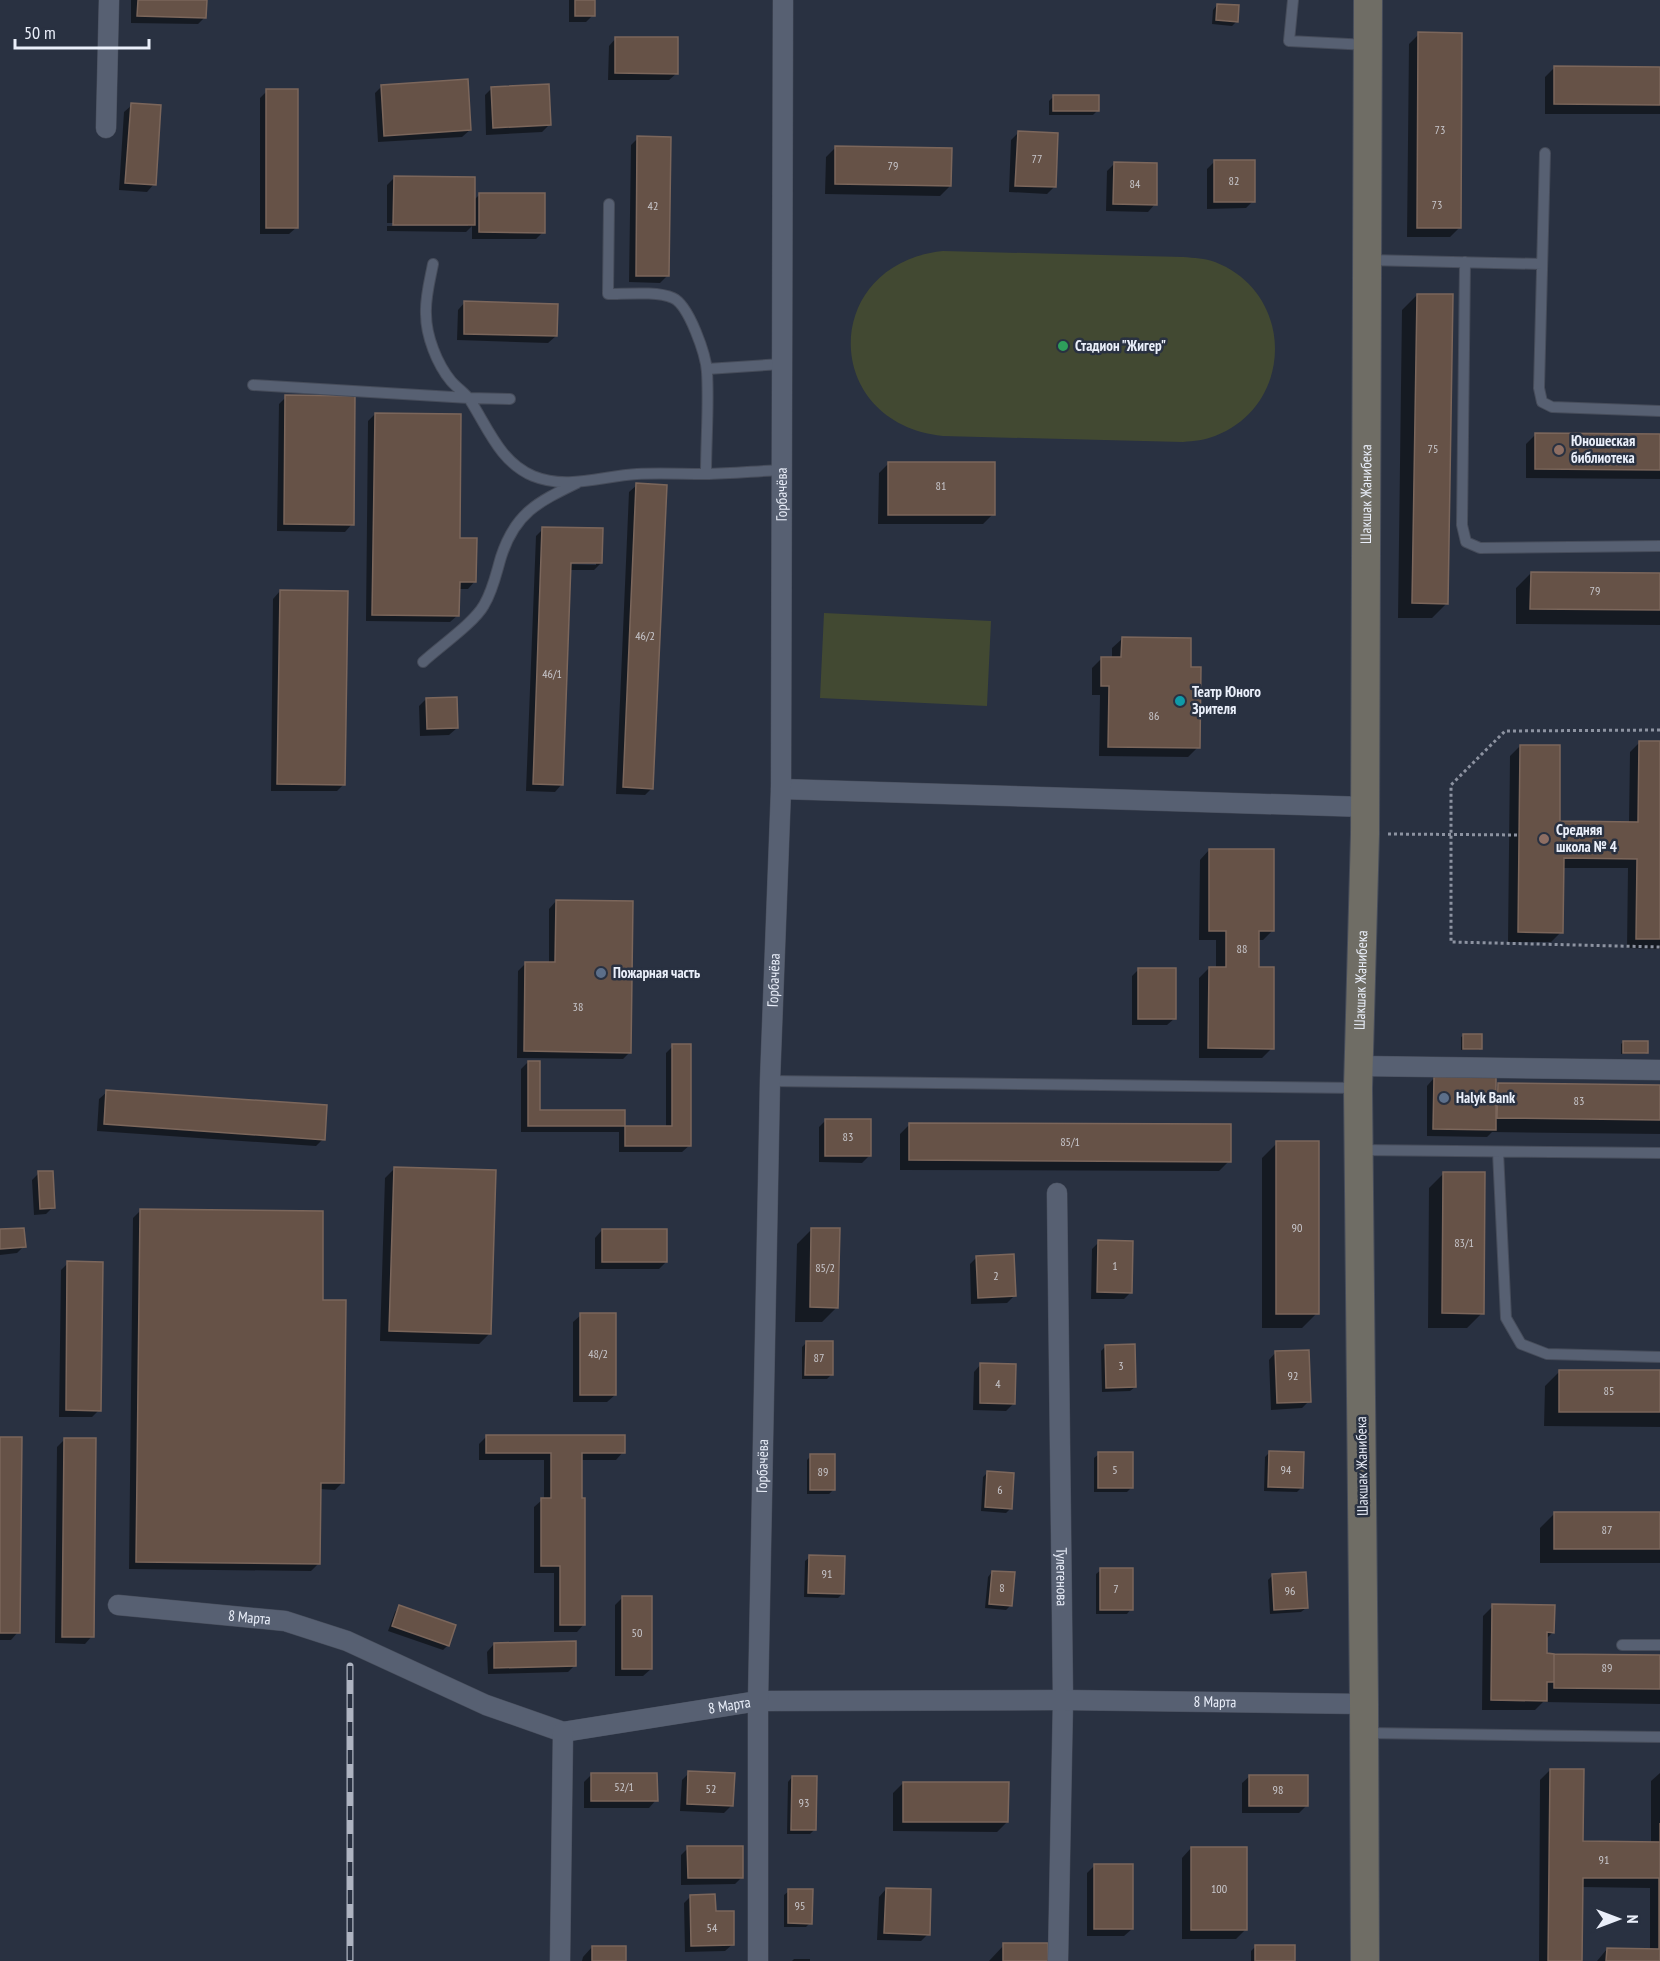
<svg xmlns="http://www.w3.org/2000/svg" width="1660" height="1961" font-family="'PT Sans Narrow',sans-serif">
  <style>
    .green { fill: #424932 }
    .shadow { fill: #0007; fill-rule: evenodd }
    .building { fill: #665247; stroke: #7b665b; stroke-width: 1.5 }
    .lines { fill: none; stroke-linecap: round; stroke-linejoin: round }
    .lane-casing { stroke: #464c5a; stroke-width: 12 }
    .street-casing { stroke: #464c5a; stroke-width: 21 }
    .secondary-casing { stroke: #464c5a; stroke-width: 30 }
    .path { stroke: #8d93a1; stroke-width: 3; stroke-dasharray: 3 3; stroke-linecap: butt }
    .lane { stroke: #576072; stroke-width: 10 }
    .street { stroke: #576072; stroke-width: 20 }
    .secondary { stroke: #6f6d65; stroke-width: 28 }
    .rail-casing { stroke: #aeb4c1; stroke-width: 7 }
    .rail { stroke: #293141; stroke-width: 4.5; stroke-dasharray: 14; stroke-linecap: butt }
    .leisure-dot { fill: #2e9e5b; stroke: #293141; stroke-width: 2 }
    .education-dot { fill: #8d6e63; stroke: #293141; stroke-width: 2 }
    .culture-dot { fill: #0f9aa8; stroke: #293141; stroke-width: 2 }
    .service-dot { fill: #5c6f8a; stroke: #293141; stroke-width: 2 }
    .labels { text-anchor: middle; stroke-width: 5; stroke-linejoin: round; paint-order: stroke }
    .number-label { font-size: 12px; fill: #c9c8cd }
    .poi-label { font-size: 15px; font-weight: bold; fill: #eaeffa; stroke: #293141; text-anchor: start }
    .street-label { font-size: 15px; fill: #eaeffa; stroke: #293141 }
  </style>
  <rect width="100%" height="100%" fill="#293141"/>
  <path class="green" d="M943,251L1183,257C1194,258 1205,258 1215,262C1295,293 1295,405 1215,436C1205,440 1194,441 1183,442L943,436C820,423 820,264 943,251Z
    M824,613L991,621L987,706L820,698Z"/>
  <path class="shadow" d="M131,0H205V17L198,24L131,23Z
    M569,0H593V15L586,22H569Z
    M1217,5L1237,21L1232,26L1212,24L1213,10Z
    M1419,34L1460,227L1450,237H1407L1409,44Z
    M616,38L677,73L669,80H608L609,46Z
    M1555,67L1660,68V114H1545V77Z
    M382,86L470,130L462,137L378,142L375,93Z
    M492,88L549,125L542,132L486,135L485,95Z
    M267,91L297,227L289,234H260V98Z
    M1054,96L1097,111L1093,115H1049V101Z
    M132,105L154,184L147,192L119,190L124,112Z
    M1018,133L1054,187L1047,194L1009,192L1011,140Z
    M638,138L668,275L660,283L629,282L631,145Z
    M836,147L950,186L940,196L825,194L826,157Z
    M1214,162L1253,201L1246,208L1207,209V169Z
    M1114,164L1155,204L1148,212L1106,211L1107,171Z
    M394,178L474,200L480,194L543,232L536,239H472V226L466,232L387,231V226H468V223H387V185Z
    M1417,295L1447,603L1432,618H1398L1402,310Z
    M465,302L556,336L548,343L457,340L458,310Z
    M286,397L352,524L345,532L277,531L279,404Z
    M375,414L475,581L468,589H458V615L450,622L366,621L368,421Z
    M1536,434L1660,435V479L1526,478V444Z
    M889,463L993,514L983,524H878L879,473Z
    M637,485L652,788L645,795L616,794L629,492Z
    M543,529L601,563L594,570H570L562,784L555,792L526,791L536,536ZM564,561L596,562V565L564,564Z
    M1531,573L1660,574V625L1516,624V588Z
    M280,591L344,784L337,791H271L273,599Z
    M1122,639L1190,668L1198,747L1188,757L1099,756L1100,695H1092V668L1102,658L1112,659V648Z
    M426,699L457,728L449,735L420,736L419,706Z
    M1640,742L1660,743V949L1627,948L1628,868H1562L1561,932L1551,942H1508L1510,756L1520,746L1558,822L1629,823L1630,752Z
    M1209,850L1273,930L1263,940H1258V968L1272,1048L1262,1058H1199V978L1209,968H1216V940H1199L1200,860Z
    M556,901L630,1052L623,1059L517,1058L518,971L525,964H549V909Z
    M1139,969L1175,1018L1167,1025H1132V976Z
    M1463,1036L1480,1048L1479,1050H1461V1037Z
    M1623,1042L1647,1052L1645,1054H1621V1044Z
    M673,1046L690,1145L682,1152H619V1132H521V1069L528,1062L539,1112H624V1127H666V1053Z
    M1434,1078L1495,1088L1498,1085L1660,1086V1134L1492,1132L1487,1137L1427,1136V1086Z
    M107,1092L323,1139L316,1146L97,1131L99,1099Z
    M826,1120L870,1155L862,1163L819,1162V1127Z
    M910,1124L1229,1161L1219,1171L900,1170V1134Z
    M1277,1143L1317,1313L1302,1328H1262V1158Z
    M395,1168L489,1334L479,1344L380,1341L385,1178Z
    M39,1173L53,1207L46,1214L34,1215L32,1180Z
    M1444,1173L1482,1313L1467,1328H1428L1429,1188Z
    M141,1210L321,1301L343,1482L335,1490L319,1489L318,1564L311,1571L129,1569L133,1218Z
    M812,1229L837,1307L822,1322H795L797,1244Z
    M602,1230L666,1262L659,1269H595V1238Z
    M0,1231L24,1246L17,1253L0,1255Z
    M1099,1242L1131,1292L1124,1299H1091L1092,1249Z
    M977,1257L1014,1296L1007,1303L971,1304L970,1264Z
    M68,1263L99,1410L92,1417H59L61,1270Z
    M581,1315L615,1395L607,1402H573V1322Z
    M807,1342L831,1375L827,1379H802V1347Z
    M1105,1347L1135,1387L1130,1391L1102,1392L1101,1351Z
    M1276,1352L1309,1401L1302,1408L1271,1410L1269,1360Z
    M981,1364L1013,1404L1006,1411L973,1410L974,1372Z
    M1560,1371L1660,1372V1427L1544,1426L1545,1386Z
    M487,1436L623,1452L616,1460H580L584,1624L577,1632H554V1573H534V1507L542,1500H544V1460H479V1444Z
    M0,1438L18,1632L11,1640H0Z
    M65,1439L92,1636L85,1644L55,1643L57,1447Z
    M1270,1452L1301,1488L1297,1492L1264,1491L1265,1457Z
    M1099,1454L1131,1488L1127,1492H1094V1458Z
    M811,1456L834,1489L829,1494H807V1460Z
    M988,1472L1011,1508L1006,1513L981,1511L983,1477Z
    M1555,1513H1660V1563H1540V1528Z
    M810,1557L843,1593L838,1598L804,1597L805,1561Z
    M1101,1570L1131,1609L1127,1614H1096V1574Z
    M992,1572L1011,1605L1006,1610L985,1608L988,1577Z
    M1273,1575L1306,1608L1301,1612L1270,1614L1268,1580Z
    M622,1598L651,1669L643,1676H615V1605Z
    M1493,1606L1553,1632L1546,1639V1655L1660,1656V1704L1543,1702L1535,1710H1482L1483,1616Z
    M399,1607L448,1645L443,1650L388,1631L395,1612Z
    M494,1644L575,1665L568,1672L488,1674L487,1652Z
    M1550,1770L1581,1843H1651V1781L1660,1773V1961H1597L1607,1949L1650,1950V1888L1581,1887L1580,1961H1539L1540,1780Z
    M689,1773L732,1805L724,1813L680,1811L682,1780Z
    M591,1775L656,1800L649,1808H584V1782Z
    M1250,1776L1306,1806L1299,1813H1242V1783Z
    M792,1777L815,1829L810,1834H787L788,1782Z
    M903,1783L1007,1822L997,1832L893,1831V1793Z
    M688,1848L742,1877L735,1884L681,1885V1855Z
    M1191,1848L1245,1930L1236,1939H1182V1858Z
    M1094,1866L1132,1929L1124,1936H1087V1873Z
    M886,1889L928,1934L921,1941L877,1940L879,1897Z
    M789,1891L810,1923L806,1927H784V1895Z
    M691,1896L714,1913L733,1944L725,1951L685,1952L684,1903Z
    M1004,1945L1047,1961H989Z
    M1256,1946L1293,1961H1251V1951Z
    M592,1947L625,1961H582L583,1957Z
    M794,1959H810V1961H792Z"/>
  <path class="building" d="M138,0H207L206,18L137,16Z
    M575,0H595V16H575Z
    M1217,4L1239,5L1238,22L1216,20Z
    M1418,32L1462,33L1461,228H1417Z
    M615,37H678V74L615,73Z
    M1554,66L1660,67V105L1554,104Z
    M468,79L471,130L384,136L381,85Z
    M549,84L551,125L493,128L491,87Z
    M266,89H298V228H266Z
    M1053,95H1099V111H1053Z
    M131,103L161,105L156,185L125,183Z
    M1018,131L1058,133L1056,187L1015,186Z
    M637,136L671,137L669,276H636Z
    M835,146L952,148L951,186L835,184Z
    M1214,160H1255V202H1214Z
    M1114,162L1157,163V205L1113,204Z
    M394,176L475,177V225H393Z
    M479,193H545V233L479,232Z
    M1417,294H1453L1448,604L1412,603Z
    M464,301L558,304L557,336L464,334Z
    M285,395L355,396L354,525L284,524Z
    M375,413L461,414L460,538H477L476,582H460L459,616L372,615Z
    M1535,433L1660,434V470L1535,469Z
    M888,462H995V515H888Z
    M636,483L667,485L653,789L623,787Z
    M542,527L603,528L602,563H571L563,785L533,784Z
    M1531,572L1660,573V610L1530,609Z
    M280,590L348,591L345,785L277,784Z
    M1122,637L1191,638V667H1201L1200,748L1108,747L1109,686H1101V657H1121Z
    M457,697L458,728L427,729L426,698Z
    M1639,741H1660V939H1636L1637,859L1564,858L1563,933L1518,932L1520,745H1560V821L1638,822Z
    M1209,849H1274V931H1259V967H1274V1049L1208,1048L1209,967H1226V931H1209Z
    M556,900L633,901L631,1053L524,1051L525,962H555Z
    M1138,968H1176V1019H1138Z
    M1463,1034H1482V1049H1463Z
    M1623,1041H1648V1053H1623Z
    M672,1044H691V1146H625V1126H672Z
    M528,1061H540V1110H625V1126H528Z
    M1434,1077H1496V1130L1433,1129Z
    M1498,1083L1660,1085V1120L1497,1118Z
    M106,1090L327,1105L325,1140L104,1124Z
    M825,1119H871V1156H825Z
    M909,1123L1231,1124V1162L909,1160Z
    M1276,1141H1319V1314H1276Z
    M394,1167L496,1170L491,1334L389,1331Z
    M38,1171H53L55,1208L40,1209Z
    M1443,1172H1485L1484,1314L1442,1313Z
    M140,1209L323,1211V1300H346L344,1483H321L320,1564L136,1562Z
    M24,1228L26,1247L0,1249V1229Z
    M811,1228H840L838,1308L810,1307Z
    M602,1229H667V1262H602Z
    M1098,1240L1133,1241L1132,1293L1097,1292Z
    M1014,1254L1016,1296L978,1298L976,1256Z
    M67,1261L103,1262L101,1411L66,1410Z
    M580,1313H616V1395H580Z
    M806,1341H833V1375H805Z
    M1135,1344L1136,1387L1106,1388L1105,1345Z
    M1309,1350L1311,1402L1277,1403L1275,1351Z
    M980,1363L1016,1364L1015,1404L980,1403Z
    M1559,1370H1660V1412H1559Z
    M486,1435H625V1453H582V1498H585V1625H560V1566H541V1498H551V1453H486Z
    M0,1437H22L20,1633H0Z
    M64,1438H96L94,1637H62Z
    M1269,1451L1304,1452L1303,1488L1268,1487Z
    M1098,1452H1133V1488H1098Z
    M810,1454H835V1490H810Z
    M987,1471L1014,1473L1012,1509L985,1507Z
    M1554,1512H1660V1549H1554Z
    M809,1555L845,1556L844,1594L808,1593Z
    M1100,1568H1133V1610H1100Z
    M992,1571L1015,1572L1012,1606L989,1604Z
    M1306,1572L1308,1608L1274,1610L1272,1574Z
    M622,1596H652V1669H622Z
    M1492,1604L1555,1605L1554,1633L1547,1632V1653L1554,1654V1682H1547V1701L1491,1700Z
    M399,1605L456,1625L449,1646L392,1626Z
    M576,1641V1666L494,1668V1643Z
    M1554,1654L1660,1655V1689L1554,1688Z
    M1550,1769H1584L1583,1841L1660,1842V1823V1961H1606L1607,1948L1659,1949V1878H1583L1582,1961H1548Z
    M688,1771L735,1773L733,1806L687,1804Z
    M591,1773H657L658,1801H591Z
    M1249,1775H1308V1806H1249Z
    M792,1776H817L816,1830H791Z
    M903,1782H1009L1008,1822H903Z
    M687,1846H743V1878H688Z
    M1191,1847H1247V1930H1191Z
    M1094,1864H1133V1929H1094Z
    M886,1888L931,1889L930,1935L884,1933Z
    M788,1889H813L812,1924L788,1923Z
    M715,1894L716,1911H734V1945L691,1946L690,1895Z
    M1003,1943H1048V1961H1003Z
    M1255,1945H1295V1961H1255Z
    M592,1946H626V1961H592Z"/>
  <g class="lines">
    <g class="lane-casing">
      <path id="lane" d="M1293,0L1289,41L1368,45
        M1545,153L1539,388L1542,402L1552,407L1660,411
        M609,204L608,294C626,294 657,291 673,298C689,305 706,355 707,372C709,405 706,440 706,474
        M1368,260L1542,264
        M1465,262L1462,525L1466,542L1480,548L1660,546
        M433,264C430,280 425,298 426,314C426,336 437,364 451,381C457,388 465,393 470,400C488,428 500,462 533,476C567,490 602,476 637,474C659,473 682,474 705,474C731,474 756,471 782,470
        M707,369L782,364
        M253,385L469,398L510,399
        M423,662C439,647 474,623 484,605C493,590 496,574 501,557C515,513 538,502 577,483
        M770,1081L1357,1088
        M1360,1150L1660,1153
        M1498,1152L1506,1318L1521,1344L1547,1354L1660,1357
        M1622,1645H1660
        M1366,1733L1660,1737"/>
    </g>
    <g class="street-casing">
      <g id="street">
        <path d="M106,128L109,0"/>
        <path d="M781,789L1365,807"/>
        <path d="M1359,1066L1660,1070"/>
        <path id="s1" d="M1057,1193L1063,1700L1058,1961"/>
        <path id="s2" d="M118,1605L285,1621L347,1641L486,1705L563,1732L758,1701L1063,1700L1364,1704"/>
        <path d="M560,1961L563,1732"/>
        <path id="s3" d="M758,1961V1701L770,1081L781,789L783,0"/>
      </g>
    </g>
    <g class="secondary-casing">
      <g id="secondary">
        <path id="s4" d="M1365,1961L1364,1704L1358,1088L1365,834L1368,0"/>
      </g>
    </g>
    <path class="path" d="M1660,730L1505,731L1451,785V942L1660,947
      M1388,834L1519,835"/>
    <use href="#lane" class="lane"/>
    <use href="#street" class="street"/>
    <use href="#secondary" class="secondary"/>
    <g class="rail-casing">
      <path id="rail" d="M350,1666V1961"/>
    </g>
    <use href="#rail" class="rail"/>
  </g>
  <circle class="leisure-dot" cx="1063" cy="346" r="6"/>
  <g class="education-dot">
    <circle cx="1559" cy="450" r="6"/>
    <circle cx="1544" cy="839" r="6"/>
  </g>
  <circle class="culture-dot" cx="1180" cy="701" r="6"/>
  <g class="service-dot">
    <circle cx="601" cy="973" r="6"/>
    <circle cx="1444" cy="1098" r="6"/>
  </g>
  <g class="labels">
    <g class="number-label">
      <text x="1440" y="134">73</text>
      <text x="1037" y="163">77</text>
      <text x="893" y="170">79</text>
      <text x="1234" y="185">82</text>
      <text x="1135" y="188">84</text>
      <text x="1437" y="209">73</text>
      <text x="653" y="210">42</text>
      <text x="1433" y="453">75</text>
      <text x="941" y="490">81</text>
      <text x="1595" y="595">79</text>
      <text x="645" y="640">46/2</text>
      <text x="552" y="678">46/1</text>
      <text x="1154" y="720">86</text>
      <text x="1242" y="953">88</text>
      <text x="578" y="1011">38</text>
      <text x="1579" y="1105">83</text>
      <text x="848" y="1141">83</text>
      <text x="1070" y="1146">85/1</text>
      <text x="1297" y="1232">90</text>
      <text x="1464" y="1247">83/1</text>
      <text x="1115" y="1270">1</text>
      <text x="825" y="1272">85/2</text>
      <text x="996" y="1280">2</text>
      <text x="598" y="1358">48/2</text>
      <text x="819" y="1362">87</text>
      <text x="1121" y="1370">3</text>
      <text x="1293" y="1380">92</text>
      <text x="998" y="1388">4</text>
      <text x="1609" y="1395">85</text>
      <text x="1115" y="1474">5</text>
      <text x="1286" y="1474">94</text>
      <text x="823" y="1476">89</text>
      <text x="1000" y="1494">6</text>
      <text x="1607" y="1534">87</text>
      <text x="827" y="1578">91</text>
      <text x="1002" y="1592">8</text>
      <text x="1116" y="1593">7</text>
      <text x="1290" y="1595">96</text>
      <text x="637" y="1637">50</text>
      <text x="1607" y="1672">89</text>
      <text x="624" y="1791">52/1</text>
      <text x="711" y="1793">52</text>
      <text x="1278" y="1794">98</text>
      <text x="804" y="1807">93</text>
      <text x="1604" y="1864">91</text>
      <text x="1219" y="1893">100</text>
      <text x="800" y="1910">95</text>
      <text x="712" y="1932">54</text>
    </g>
    <g class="poi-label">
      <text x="1075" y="351">Стадион "Жигер"</text>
      <text x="1571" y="446">Юношеская<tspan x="1571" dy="17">библиотека</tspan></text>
      <text x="1192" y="697">Театр Юного<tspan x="1192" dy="17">Зрителя</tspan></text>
      <text x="1556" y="835">Средняя<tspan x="1556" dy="17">школа № 4</tspan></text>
      <text x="613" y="978">Пожарная часть</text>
      <text x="1456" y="1103">Halyk Bank</text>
    </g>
    <g class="street-label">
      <text dy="5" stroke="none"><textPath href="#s3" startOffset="1467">Горбачёва</textPath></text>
      <text dy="5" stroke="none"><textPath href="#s4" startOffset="1467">Шакшак Жанибека</textPath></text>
      <text dy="5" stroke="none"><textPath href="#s3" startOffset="981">Горбачёва</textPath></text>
      <text dy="5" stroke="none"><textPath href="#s4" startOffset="981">Шакшак Жанибека</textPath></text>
      <text dy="5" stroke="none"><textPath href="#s3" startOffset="495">Горбачёва</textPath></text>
      <text transform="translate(1362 1466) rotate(-91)" y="5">Шакшак Жанибека</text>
      <text dy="5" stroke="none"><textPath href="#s1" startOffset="384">Тулегенова</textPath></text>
      <text dy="5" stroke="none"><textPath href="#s2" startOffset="132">8 Марта</textPath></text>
      <text dy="5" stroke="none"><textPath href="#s2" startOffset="1122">8 Марта</textPath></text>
      <text dy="5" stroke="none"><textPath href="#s2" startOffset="636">8 Марта</textPath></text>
    </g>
  </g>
  <g transform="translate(1618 1919) rotate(90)" stroke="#293141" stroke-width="4.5" paint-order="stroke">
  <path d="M0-4.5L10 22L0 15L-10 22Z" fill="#eaeffa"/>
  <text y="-9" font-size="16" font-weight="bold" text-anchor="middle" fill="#eaeffa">N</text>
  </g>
  <path d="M15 39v9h134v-9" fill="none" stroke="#eaeffa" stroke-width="3"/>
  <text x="24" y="39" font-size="18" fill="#eaeffa" stroke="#293141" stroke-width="4.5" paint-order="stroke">50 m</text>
</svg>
